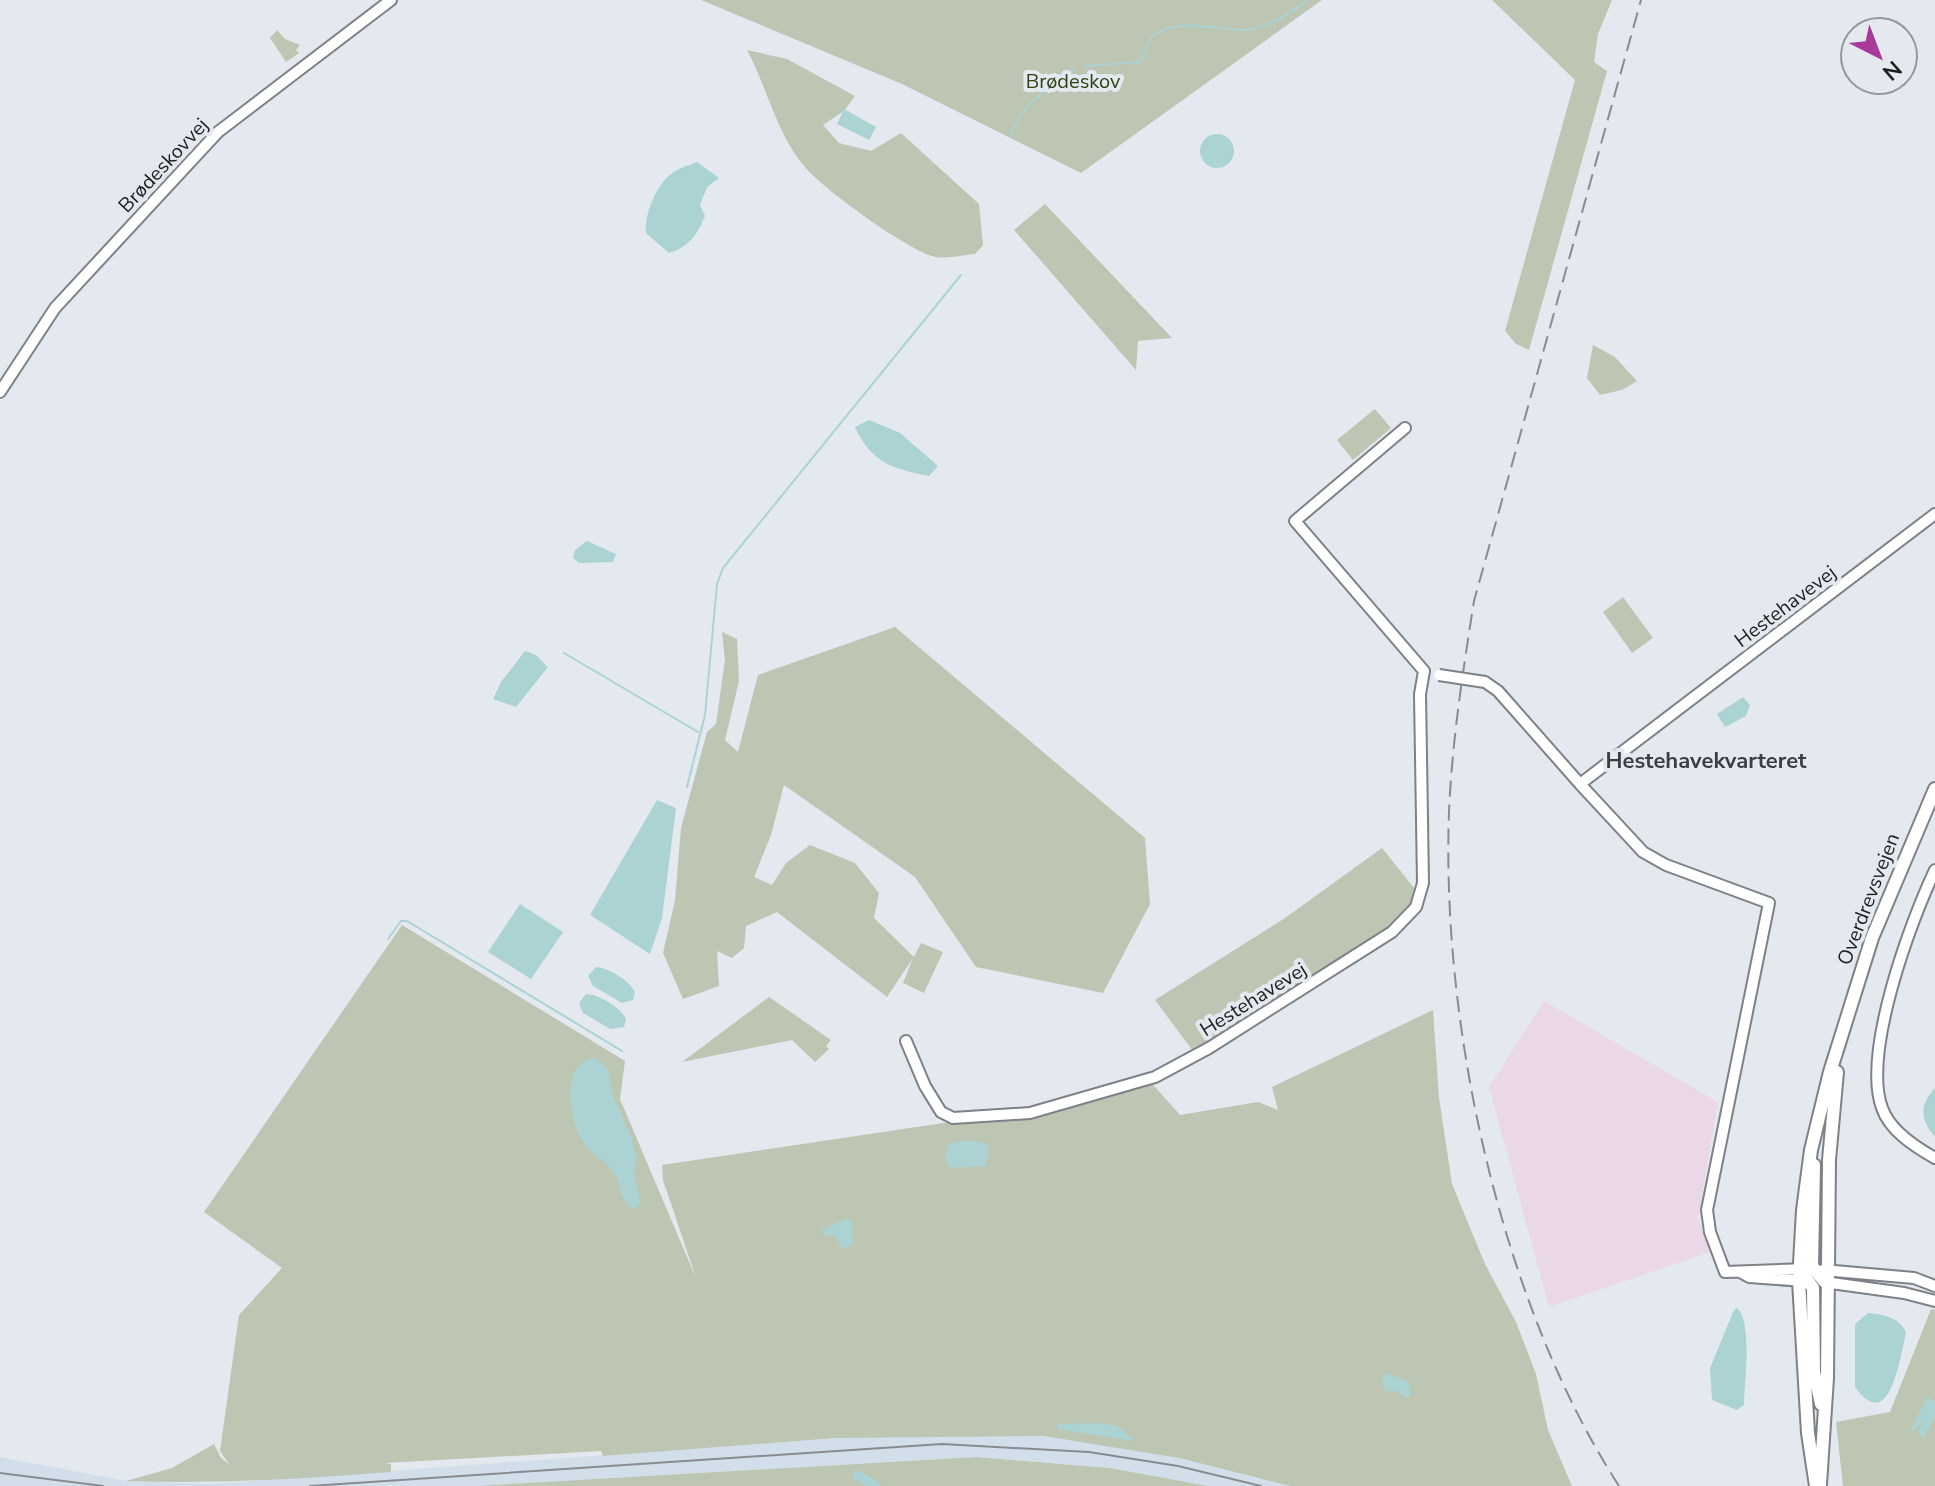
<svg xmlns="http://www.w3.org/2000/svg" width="1935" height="1486" font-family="'Nunito Sans',sans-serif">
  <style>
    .built { fill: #d2dfea }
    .industrial { fill: #ead8e9 }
    .green { fill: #bdc6b2 }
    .water { fill: #abd3d3 }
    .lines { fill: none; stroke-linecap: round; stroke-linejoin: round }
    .stream { stroke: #abd3d3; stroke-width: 2 }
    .canal { stroke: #abd3d3; stroke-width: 9 }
    .minor-casing { stroke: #7c8287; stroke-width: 14 }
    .major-casing { stroke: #7c8287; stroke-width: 16 }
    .minor { stroke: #fff; stroke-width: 10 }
    .major { stroke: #fff; stroke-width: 12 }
    .tram { stroke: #888c91; stroke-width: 2 }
    .rail { stroke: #888c91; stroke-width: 2; stroke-dasharray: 16 8; stroke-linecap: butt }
    .minor-bridge-casing { stroke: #7c8287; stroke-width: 14; stroke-linecap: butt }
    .minor-bridge { stroke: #fff; stroke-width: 10 }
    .labels { text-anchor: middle; stroke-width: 8; stroke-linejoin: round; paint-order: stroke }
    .park-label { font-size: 20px; fill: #2f4114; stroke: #e3e9ef }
    .street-label { font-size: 20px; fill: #1c1e20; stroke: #e3e9ef }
    .neighbourhood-label { font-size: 22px; font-weight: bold; fill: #3a3f44; stroke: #e3e9ef }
  </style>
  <rect width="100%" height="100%" fill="#e3e9ef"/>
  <path class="built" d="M977,1434L1044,1436L1112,1446L1179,1458L1290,1486H1208L1110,1468L976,1457L475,1486H0V1457L126,1481L212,1484L837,1438Z"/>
  <path class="industrial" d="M1544,1001L1718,1102L1698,1218L1710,1252L1549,1307L1489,1087Z"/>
  <path class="green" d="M701,0H1322L1081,173L902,84Z
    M1492,0H1612L1598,34L1594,62L1607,71L1529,350L1516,344L1505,331L1575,80Z
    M277,30L285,39L300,45L296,50L299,53L286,62L270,38Z
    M747,50L787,59L855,96L844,111L823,125L839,143L871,151L901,133L979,204L983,245L975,254C963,255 943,260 932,256C905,248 823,189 805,167C777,135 767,87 747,50Z
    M1045,204L1172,338L1138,341L1136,370L1014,230Z
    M1593,345L1615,357L1637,381L1622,390L1600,395L1587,378Z
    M1375,409L1391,428L1353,460L1337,440Z
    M1623,597L1653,638L1632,653L1603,612Z
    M895,627L1145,838L1150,904L1103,993L976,967L915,877L784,785L771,835L754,877L772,885L786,863L810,845L855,863L879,893L874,918L914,957L921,943L943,952L924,993L903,983L913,958L887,997L777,912L746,926L744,948L732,958L717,951L719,986L683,999L663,953L675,900L681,828L707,732L716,724L725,660L722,632L737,639L739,681L725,740L738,752L758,675Z
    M1382,848L1419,894C1365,961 1269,1008 1196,1055L1155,1000L1285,918Z
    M402,925L625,1061L620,1099L696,1278L663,1180L662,1165L984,1117L1148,1079L1180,1115L1258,1102L1278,1110L1272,1087L1433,1010L1439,1098L1452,1184L1485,1264L1516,1322L1536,1374L1548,1430L1572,1486H1290L1179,1458L1044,1436L837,1438L603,1456L601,1451L385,1463L391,1464V1472C302,1479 215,1484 126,1481L172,1468L214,1444L221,1458L229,1464L220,1451L239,1315L282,1268L204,1212Z
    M769,997L831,1040L826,1046L829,1049L815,1062L792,1040L682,1062Z
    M1931,1309L1935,1310V1486H1843L1836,1422L1890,1412Z
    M976,1457L1110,1468L1208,1486H475Z"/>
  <path class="water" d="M844,109L876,127L869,140L837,124Z
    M1200 151a17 17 0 1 1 34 0a17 17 0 1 1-34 0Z
    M697,162L719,178L707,187L700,205L705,216C697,235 689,247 669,253L646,233C644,215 657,182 674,172C681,167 690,165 697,162Z
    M869,420L900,433L938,466L929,476C892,469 871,462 855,427Z
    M587,541L616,554L613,562L579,563L573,558L575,550Z
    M525,651L536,655L548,667L516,707L493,699L501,682Z
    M1743,697L1750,705L1746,716L1725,727L1717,714Z
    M657,800L676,808L662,918L650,954L590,915Z
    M520,904L563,932L531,979L488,952Z
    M596,967C609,968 629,980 635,992L633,1000L622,1003L593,986L588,976Z
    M586,994C600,995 620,1007 626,1019L624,1027L610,1029L583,1013L579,1003Z
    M596,1058L609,1071L612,1095L631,1136L636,1157L634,1176L641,1202L635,1209C620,1204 622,1185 614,1173C606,1161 591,1154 583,1142C569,1120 559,1061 596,1058Z
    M1935,1088V1137C1920,1120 1919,1105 1935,1088Z
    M958,1141L984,1142L989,1150L985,1166L950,1168L945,1156L948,1145Z
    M847,1219L852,1220V1244L846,1248L841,1247L836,1236L824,1235L822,1229Z
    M1737,1308C1753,1322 1744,1384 1744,1405L1737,1410L1712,1400L1710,1368L1734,1310Z
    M1868,1313C1883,1314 1901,1318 1906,1333C1900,1357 1890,1436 1855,1387V1324Z
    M1387,1373L1409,1382L1411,1395L1406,1398L1397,1391H1386L1381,1381Z
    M1927,1397L1935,1401V1417L1924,1438L1918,1434L1923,1421L1914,1432L1911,1430Z
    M1100,1423L1117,1426L1134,1441L1058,1429L1057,1424Z"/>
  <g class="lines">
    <path class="stream" d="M1085,66L1140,62C1147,54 1146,42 1154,35C1178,17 1219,30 1246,30C1264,29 1294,12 1307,0
      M1011,136C1022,111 1025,106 1046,91C1059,82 1059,76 1076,68
      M564,653L698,732
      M687,787L705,715L717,584L723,568L961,275
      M388,939L401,921H407L622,1051"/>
    <path class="canal" d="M857,1475L876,1486"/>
    <g class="minor-casing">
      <path id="minor" d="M0,392L55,308L218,132L391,0
        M1485,682L1498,691L1580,784L1935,514
        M1580,784L1643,852L1666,865L1769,903L1707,1210L1710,1232L1725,1272L1807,1269
        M1935,870C1910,923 1862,1053 1882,1108C1890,1131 1915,1147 1935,1158
        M906,1041L925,1086L941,1112L953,1118L1030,1113L1155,1077L1209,1048L1392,932L1416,907L1423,883L1420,694L1424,671L1295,521L1405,428
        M1823,1270L1914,1278L1935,1286
        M1740,1272L1749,1277L1804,1281
        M1824,1282L1904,1293L1935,1301"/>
    </g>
    <g class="major-casing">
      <path id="major" d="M1814,1165L1812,1266L1824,1281
        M1800,1269L1813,1288L1814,1372L1821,1404
        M1820,1484L1827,1378L1829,1160L1837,1072
        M1816,1486L1808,1433L1799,1281L1803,1210L1811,1150L1830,1072L1872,938L1935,789"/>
    </g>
    <use href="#minor" class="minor"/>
    <use href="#major" class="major"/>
    <path class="tram" d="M0,1473L103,1486
      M310,1486L942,1444L1089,1452L1178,1466L1261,1486"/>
    <path class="rail" d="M1619,1486C1501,1304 1441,1027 1449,812C1452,741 1463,671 1474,601L1641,0"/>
    <g class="minor-bridge-casing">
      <path id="minor-bridge" d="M1439,675L1485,682"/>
    </g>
    <use href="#minor-bridge" class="minor-bridge"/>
  </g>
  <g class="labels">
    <g class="park-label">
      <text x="1073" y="88">Brødeskov</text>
    </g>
    <g class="street-label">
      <text transform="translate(163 165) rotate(-47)" y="7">Brødeskovvej</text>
      <text transform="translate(1785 606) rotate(-37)" y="7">Hestehavevej</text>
      <text transform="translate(1868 899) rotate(-69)" y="7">Overdrevsvejen</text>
      <text transform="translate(1253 999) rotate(-32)" y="7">Hestehavevej</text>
    </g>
    <g class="neighbourhood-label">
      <text x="1706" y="768">Hestehavekvarteret</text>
    </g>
  </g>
  <g transform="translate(1879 56) rotate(138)"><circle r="38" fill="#e3e9ef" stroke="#93989c" stroke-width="2"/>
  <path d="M0-6L14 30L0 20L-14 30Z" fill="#a83a99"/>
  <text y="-12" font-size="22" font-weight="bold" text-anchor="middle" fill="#1c1e20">N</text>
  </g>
</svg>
